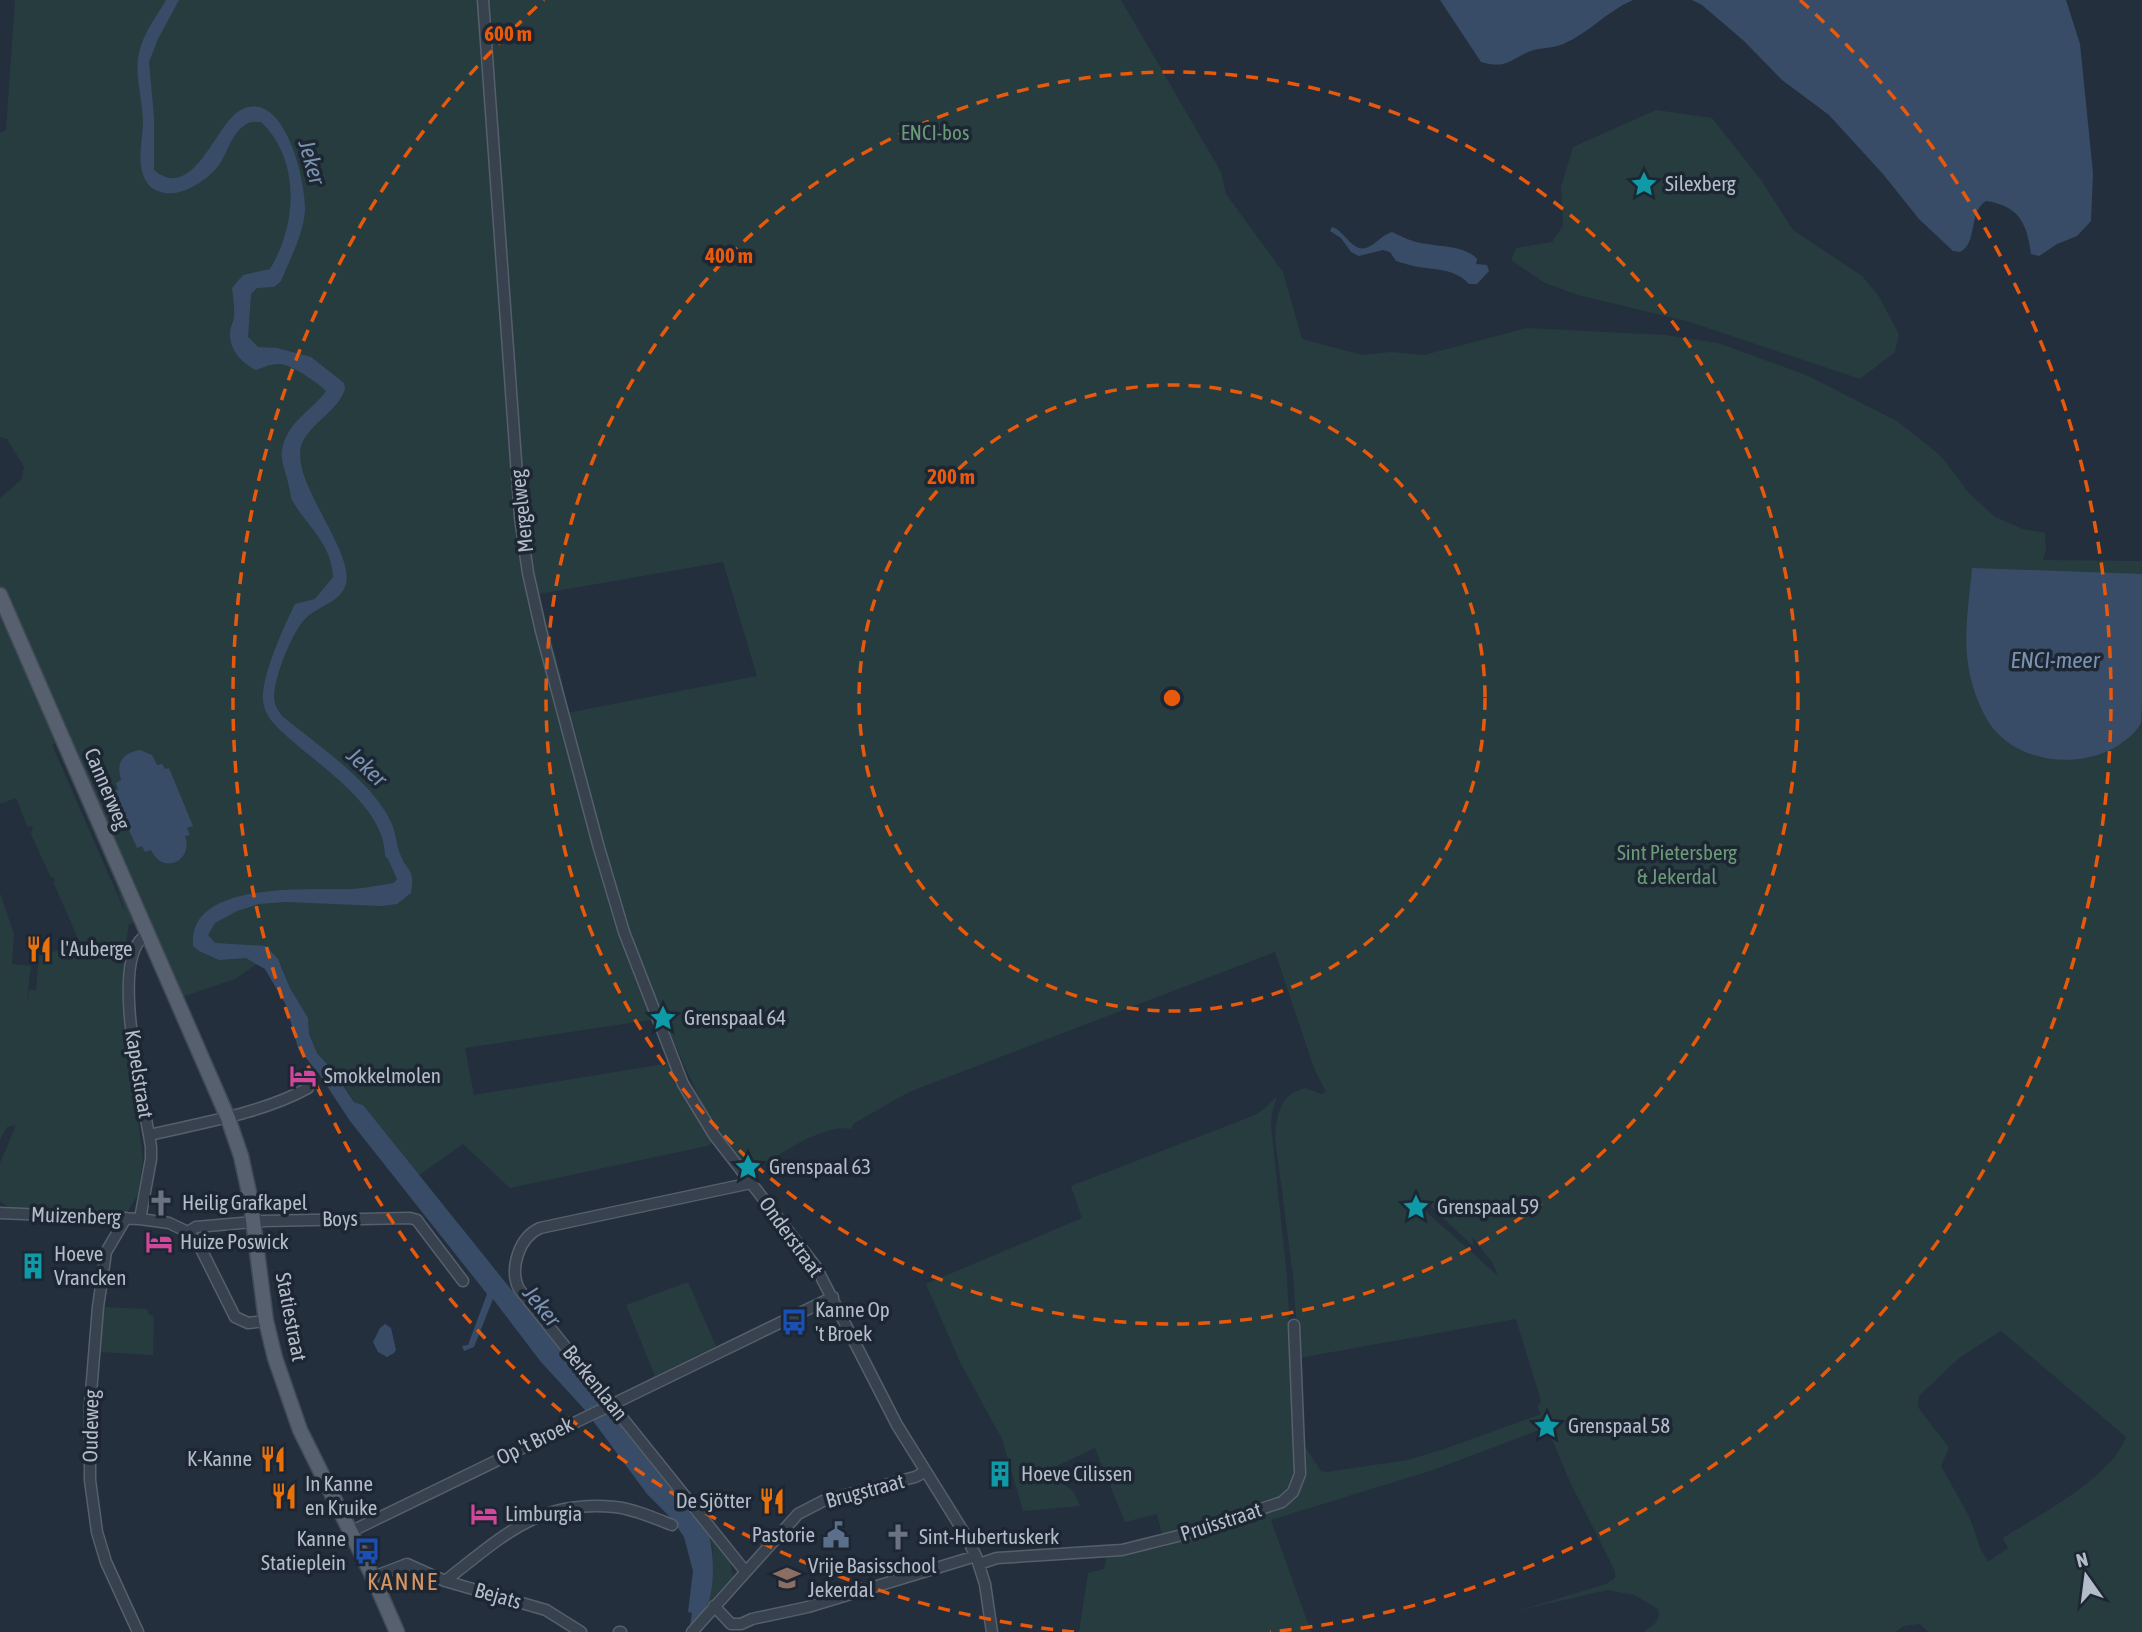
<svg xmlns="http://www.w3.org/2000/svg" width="2142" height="1632" font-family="'Asap Condensed',sans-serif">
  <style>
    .green { fill: #263c3f; fill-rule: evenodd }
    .water { fill: #394c67 }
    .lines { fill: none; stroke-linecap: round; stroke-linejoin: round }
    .minor-casing { stroke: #565f6c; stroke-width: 13 }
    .major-casing { stroke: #414a57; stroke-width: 17 }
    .minor { stroke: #38414e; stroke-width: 10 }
    .major { stroke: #56606e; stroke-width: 14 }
    .ring { fill: none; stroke: #e8590c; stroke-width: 3.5; stroke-dasharray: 12 9 }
    .labels { text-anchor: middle; stroke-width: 7; stroke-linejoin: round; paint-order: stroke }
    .park-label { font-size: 21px; fill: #6b9a76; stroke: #1d2633 }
    .poi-label { font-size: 21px; fill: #b4bcc9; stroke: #1d2633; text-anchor: start }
    .street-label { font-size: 21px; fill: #b4bcc9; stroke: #1d2633 }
    .water-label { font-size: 23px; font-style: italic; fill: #7c92b1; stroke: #1d2633 }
    .quarter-label { font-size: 24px; letter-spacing: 2px; fill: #d59563; stroke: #1d2633 }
    .centre { fill: #e8590c; stroke: #1d2633; stroke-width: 3.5 }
    .ring-label { font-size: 21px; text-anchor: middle; font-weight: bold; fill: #e8590c; stroke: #1d2633; stroke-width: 7; stroke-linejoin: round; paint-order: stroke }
  </style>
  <rect width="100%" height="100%" fill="#242f3e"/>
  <path class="green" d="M15,0H1121L1221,172L1226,194L1283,272L1302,339L1362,355L1391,352L1424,355L1527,328L1665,335L1718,343L1806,375L1897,421L1941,456L1968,492L1995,517L2023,529L2045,533L2046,549L2043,560L2142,561V1632H1928L1920,1624L1904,1626L1895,1632H1644C1653,1625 1661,1622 1658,1609L1634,1595L1607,1590L1517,1611L1606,1584L1615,1578V1571L1570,1482L1547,1427L1433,1470L1271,1520L1311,1632H1079L1088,1573L1104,1569L1107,1556L1165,1547L1157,1514L1125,1522L1095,1448L1046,1471L1073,1491L1080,1506L1023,1511L1002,1439L960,1362L926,1284L1082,1218L1071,1186L1255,1115L1264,1109L1277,1096L1272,1113L1271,1125L1287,1277L1293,1397L1302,1442L1321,1471L1326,1472L1408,1460L1444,1449L1541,1414L1537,1407L1541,1401L1516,1319L1299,1358L1293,1276L1275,1138C1277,1114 1279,1095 1305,1088L1321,1094L1326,1092L1314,1068L1275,952L909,1092L853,1124L852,1129C821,1123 775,1158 749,1174L740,1163L742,1161L710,1122L663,1018L465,1048L474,1095L670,1063L688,1104L714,1142L707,1146L510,1188L463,1144L418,1176L363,1105L355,1102L334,1072L317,1053L309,1034L308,1018L290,988L280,963H258L235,979L182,997L146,920L129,924L123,959H128L125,1012L126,1031L143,1159L138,1193L127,1213L8,1207L0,1201V1163L16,1125L7,1127L0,1140V893L14,934L12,964L31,966L26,1008L29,990H36L39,955L69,948L70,952L77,950L80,943L54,884L55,879L50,876L31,834L33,827L27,826L16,798L0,804V498L22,479L24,467L7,439L0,437V133L6,130ZM723,562L757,676L567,713L561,676L539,594ZM55,743L117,887L126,914L52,745ZM1430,1206L1474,1247L1472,1237L1492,1262L1498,1276L1421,1207ZM2001,1331L2126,1437C2111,1478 2039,1515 2003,1538L2008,1548L1988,1562L1981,1550L1969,1516L1941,1466L1949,1448L1918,1407L1919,1396L1959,1358Z
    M1656,110L1712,118L1761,180L1793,230L1862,276L1878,295L1899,334L1895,352L1860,379L1690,322L1578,295L1545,283L1511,260L1516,248L1552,242L1563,226L1561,187L1573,147Z
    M688,1282L716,1346L655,1376L626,1305Z
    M103,1307L147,1309L149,1315L154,1316L153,1355L99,1352Z
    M709,1536L730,1560L733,1576L708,1604L713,1549Z"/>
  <path class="water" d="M166,0H179L158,39L149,62L154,117V170C193,203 215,126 239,111C284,85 306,181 305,210C304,233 290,259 281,281L274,287L257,288L251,294L248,337L258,347L277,348L311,357L344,383L345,388C341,411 300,428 300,453C299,492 353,551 346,584C341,602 318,606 306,618C292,631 274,678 274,697C274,705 278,710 282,716C317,745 372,781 391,822C396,832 396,844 400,854C408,874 415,867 411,893L397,904L382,906L286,902L259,904L237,911L215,923L208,935L215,943L266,946L278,959L290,988L308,1018L309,1034L317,1053L334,1072L354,1102L363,1105L709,1536C714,1552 715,1590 707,1605C703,1614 701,1621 699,1632H689L692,1613L688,1612L693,1571L684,1537L672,1519L647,1494L585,1410L541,1362L493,1299L474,1347L464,1351L462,1346L468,1345L487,1294L350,1121L319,1074L298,1048L286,1005L265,969L246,958L219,960L199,951L193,946C187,879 311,891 352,889C366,888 380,885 394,883L397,879L388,859L385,856C385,807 322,768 290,739C278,728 264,717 263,700C261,677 284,626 295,604L315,599L333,577C332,545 309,528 293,502C290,497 291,493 289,487C285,466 276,457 287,435C296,417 315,407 326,391C317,382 290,363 278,364C270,364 262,368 256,370C242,363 230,351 230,334C230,328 233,323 234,317C235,308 233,297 232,288L243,275L270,269C297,225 301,160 261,122C255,122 249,121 245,125C231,134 228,152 219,165C207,181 178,200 158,191C149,188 144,180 142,171C138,155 143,138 143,122C143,100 134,75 139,53C143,34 156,17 166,0Z
    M1440,0H1633C1607,11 1589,33 1563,44C1552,49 1537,47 1526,53C1506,63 1504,68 1481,62Z
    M1692,0H2066L2080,44L2093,173L2091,221L2077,236L2057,244L2039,256L2031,254C2027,223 2019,206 1986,201C1968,212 1978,243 1960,252L1953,251L1919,219L1883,174L1829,115L1782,80L1744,41L1702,5Z
    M1332,227C1344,230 1352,252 1366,248C1375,245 1382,235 1392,232C1399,235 1406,239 1413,241C1430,247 1465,244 1477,259L1476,264L1487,265L1489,271L1477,284H1469C1455,269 1438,270 1419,267C1412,266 1404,263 1396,261L1390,252L1383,250L1359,256L1351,252L1341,238L1330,231Z
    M1972,568L2142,574C2142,611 2142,649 2142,686C2142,697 2142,713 2141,723C2135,734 2124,742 2114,748C2071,771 2007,761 1984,714C1958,663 1967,622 1972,568Z
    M140,750L152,755L157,765L162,764L165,769L169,768L193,826L187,828L190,835L185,836C194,862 162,875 151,850L145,852L142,846L137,848L112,792L118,789L116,783L121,780C116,763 122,753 140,750Z
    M385,1324L391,1328L396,1350L394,1353L387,1357L378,1352L373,1342L380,1328Z"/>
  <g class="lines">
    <g class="minor-casing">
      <path id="minor" d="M483,0L520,517L528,573L541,631L599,848L624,932L683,1084L714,1135L816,1267L897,1425L963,1531L976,1556L985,1584L992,1632
        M149,1135C201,1123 263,1113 308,1088
        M0,1213L140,1219L169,1223L188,1232L198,1243L235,1317L248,1323L266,1321
        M126,1218L106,1252L98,1307L90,1405V1480L97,1532L106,1562L138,1632
        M140,1219L151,1159V1147C146,1110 106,954 147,935
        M188,1232L196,1227L264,1221L410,1218L417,1220L422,1227L463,1281
        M350,1532L833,1297
        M979,1564L997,1558L1122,1550L1186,1534L1282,1502L1293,1492L1300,1474L1294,1325
        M745,1571L519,1289C509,1269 519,1237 540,1228L751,1183
        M373,1577L407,1564L445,1581L546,1610L581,1632
        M445,1581C502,1537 538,1499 615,1507C634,1509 654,1518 672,1525
        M714,1606L731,1624H741L752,1619L808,1607L976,1556
        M619,1632H621
        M692,1632L798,1514L823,1501L915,1477L925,1472"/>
    </g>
    <g class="major-casing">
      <path id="major" d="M0,595L228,1118L241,1156L250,1197L266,1321L275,1358L300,1430L373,1577L397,1632"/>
    </g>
    <use href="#minor" class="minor"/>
    <use href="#major" class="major"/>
  </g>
  <g class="ring">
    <circle cx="1172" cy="698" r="313"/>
    <circle cx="1172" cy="698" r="626"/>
    <path d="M1074 1632A939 939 0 0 1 544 0M1800 0A939 939 0 0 1 1270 1632"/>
  </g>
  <defs>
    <g id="sight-bare" transform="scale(2.1)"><path d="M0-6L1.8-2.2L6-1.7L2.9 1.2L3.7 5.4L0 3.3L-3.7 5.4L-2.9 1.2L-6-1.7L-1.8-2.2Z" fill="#0f9aa8" stroke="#1d2633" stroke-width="2.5" paint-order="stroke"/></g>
    <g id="restaurant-bare" transform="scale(2.1)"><path d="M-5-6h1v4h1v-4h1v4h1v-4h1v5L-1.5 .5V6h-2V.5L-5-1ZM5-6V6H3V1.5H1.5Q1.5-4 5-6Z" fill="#e8710a" stroke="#1d2633" stroke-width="2.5" paint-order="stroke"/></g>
    <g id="hotel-bare" transform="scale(2.1)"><path d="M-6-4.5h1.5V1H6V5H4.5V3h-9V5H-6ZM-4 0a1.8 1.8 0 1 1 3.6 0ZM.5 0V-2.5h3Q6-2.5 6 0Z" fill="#d1479c" stroke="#1d2633" stroke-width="2.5" paint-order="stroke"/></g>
    <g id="church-bare" transform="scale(2.1)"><path d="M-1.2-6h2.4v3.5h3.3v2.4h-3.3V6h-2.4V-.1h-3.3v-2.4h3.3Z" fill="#6b7280" stroke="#1d2633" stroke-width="2.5" paint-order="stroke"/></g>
    <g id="building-bare" transform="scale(2.1)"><path d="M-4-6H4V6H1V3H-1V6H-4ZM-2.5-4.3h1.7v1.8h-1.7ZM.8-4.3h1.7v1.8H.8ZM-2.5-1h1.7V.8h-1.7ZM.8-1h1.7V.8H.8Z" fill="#0f9aa8" stroke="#1d2633" stroke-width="2.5" paint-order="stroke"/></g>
    <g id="bus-bare" transform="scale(2.1)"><path d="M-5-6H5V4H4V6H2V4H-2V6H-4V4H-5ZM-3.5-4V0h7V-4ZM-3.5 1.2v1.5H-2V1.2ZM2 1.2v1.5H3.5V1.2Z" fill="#1a4fb4" stroke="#1d2633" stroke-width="2.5" paint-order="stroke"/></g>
    <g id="civic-bare" transform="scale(2.1)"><path d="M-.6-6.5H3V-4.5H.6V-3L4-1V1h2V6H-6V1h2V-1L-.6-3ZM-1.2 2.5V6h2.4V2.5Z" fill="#5c6f8a" stroke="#1d2633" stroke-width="2.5" paint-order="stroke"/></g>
    <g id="school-bare" transform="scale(2.1)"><path d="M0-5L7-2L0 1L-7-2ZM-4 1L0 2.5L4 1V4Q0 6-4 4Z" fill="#8d6e63" stroke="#1d2633" stroke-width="2.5" paint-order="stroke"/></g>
  </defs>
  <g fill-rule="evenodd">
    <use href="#sight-bare" x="1644" y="184"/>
    <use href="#restaurant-bare" x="39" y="949"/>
    <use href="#sight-bare" x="663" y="1018"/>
    <use href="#hotel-bare" x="303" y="1076"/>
    <use href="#sight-bare" x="748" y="1167"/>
    <use href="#church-bare" x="161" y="1203"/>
    <use href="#sight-bare" x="1416" y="1207"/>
    <use href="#hotel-bare" x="159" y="1242"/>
    <use href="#building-bare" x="33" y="1266"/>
    <use href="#bus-bare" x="794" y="1322"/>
    <use href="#sight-bare" x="1547" y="1426"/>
    <use href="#restaurant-bare" x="273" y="1459"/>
    <use href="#building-bare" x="1000" y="1474"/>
    <use href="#restaurant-bare" x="284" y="1496"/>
    <use href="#restaurant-bare" x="772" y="1501"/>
    <use href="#hotel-bare" x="484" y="1514"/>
    <use href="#civic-bare" x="836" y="1535"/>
    <use href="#church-bare" x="898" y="1537"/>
    <use href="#bus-bare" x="367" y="1551"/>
    <use href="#school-bare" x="787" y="1578"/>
  </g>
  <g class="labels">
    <g class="park-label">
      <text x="935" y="140">ENCI-bos</text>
      <text x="1677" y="860">Sint Pietersberg<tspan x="1677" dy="24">&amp; Jekerdal</tspan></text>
    </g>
    <g class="poi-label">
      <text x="1665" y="191">Silexberg</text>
      <text x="60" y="956">l'Auberge</text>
      <text x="684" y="1025">Grenspaal 64</text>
      <text x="324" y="1083">Smokkelmolen</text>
      <text x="769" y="1174">Grenspaal 63</text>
      <text x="182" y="1210">Heilig Grafkapel</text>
      <text x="1437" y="1214">Grenspaal 59</text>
      <text x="180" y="1249">Huize Poswick</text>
      <text x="54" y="1261">Hoeve<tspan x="54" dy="24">Vrancken</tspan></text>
      <text x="815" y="1317">Kanne Op<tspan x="815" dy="24">'t Broek</tspan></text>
      <text x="1568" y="1433">Grenspaal 58</text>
      <text x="252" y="1466" text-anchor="end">K-Kanne</text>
      <text x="1021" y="1481">Hoeve Cilissen</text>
      <text x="305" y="1491">In Kanne<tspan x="305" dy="24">en Kruike</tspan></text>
      <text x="751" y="1508" text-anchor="end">De Sjötter</text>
      <text x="505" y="1521">Limburgia</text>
      <text x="815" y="1542" text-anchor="end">Pastorie</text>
      <text x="919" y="1544">Sint-Hubertuskerk</text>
      <text x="346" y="1546" text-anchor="end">Kanne<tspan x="346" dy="24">Statieplein</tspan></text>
      <text x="808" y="1573">Vrije Basisschool<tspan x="808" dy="24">Jekerdal</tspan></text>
    </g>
    <g class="street-label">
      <text transform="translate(522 511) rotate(-96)" y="7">Mergelweg</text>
      <text transform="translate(107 789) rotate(67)" y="7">Cannerweg</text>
      <text transform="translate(139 1074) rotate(81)" y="7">Kapelstraat</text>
      <text transform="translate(76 1216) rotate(2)" y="7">Muizenberg</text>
      <text transform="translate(340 1219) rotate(-1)" y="7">Boys</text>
      <text transform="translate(791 1237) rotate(54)" y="7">Onderstraat</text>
      <text transform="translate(291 1317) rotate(79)" y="7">Statiestraat</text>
      <text transform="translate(595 1383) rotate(51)" y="7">Berkenlaan</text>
      <text transform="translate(91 1426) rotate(-89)" y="7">Oudeweg</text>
      <text transform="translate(535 1441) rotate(-26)" y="7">Op 't Broek</text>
      <text transform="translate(865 1491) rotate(-15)" y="7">Brugstraat</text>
      <text transform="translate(1221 1522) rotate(-18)" y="7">Pruisstraat</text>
      <text transform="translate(498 1596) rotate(16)" y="7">Bejats</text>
    </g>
    <g class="water-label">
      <text transform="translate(312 162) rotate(74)" y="8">Jeker</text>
      <text x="2055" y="668">ENCI-meer</text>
      <text transform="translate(367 767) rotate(43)" y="8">Jeker</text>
      <text transform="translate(542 1306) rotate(51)" y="8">Jeker</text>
    </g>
    <g class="quarter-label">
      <text x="403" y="1590">KANNE</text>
    </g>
  </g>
  <circle cx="1172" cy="698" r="10" class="centre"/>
  <g class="ring-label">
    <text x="508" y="41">600 m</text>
    <text x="729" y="263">400 m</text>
    <text x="951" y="484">200 m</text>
  </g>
  <g transform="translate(2086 1576) rotate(346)" stroke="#1d2633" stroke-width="5" paint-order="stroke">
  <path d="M0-5L12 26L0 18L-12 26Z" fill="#b4bcc9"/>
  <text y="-10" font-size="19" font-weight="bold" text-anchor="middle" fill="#b4bcc9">N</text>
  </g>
</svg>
